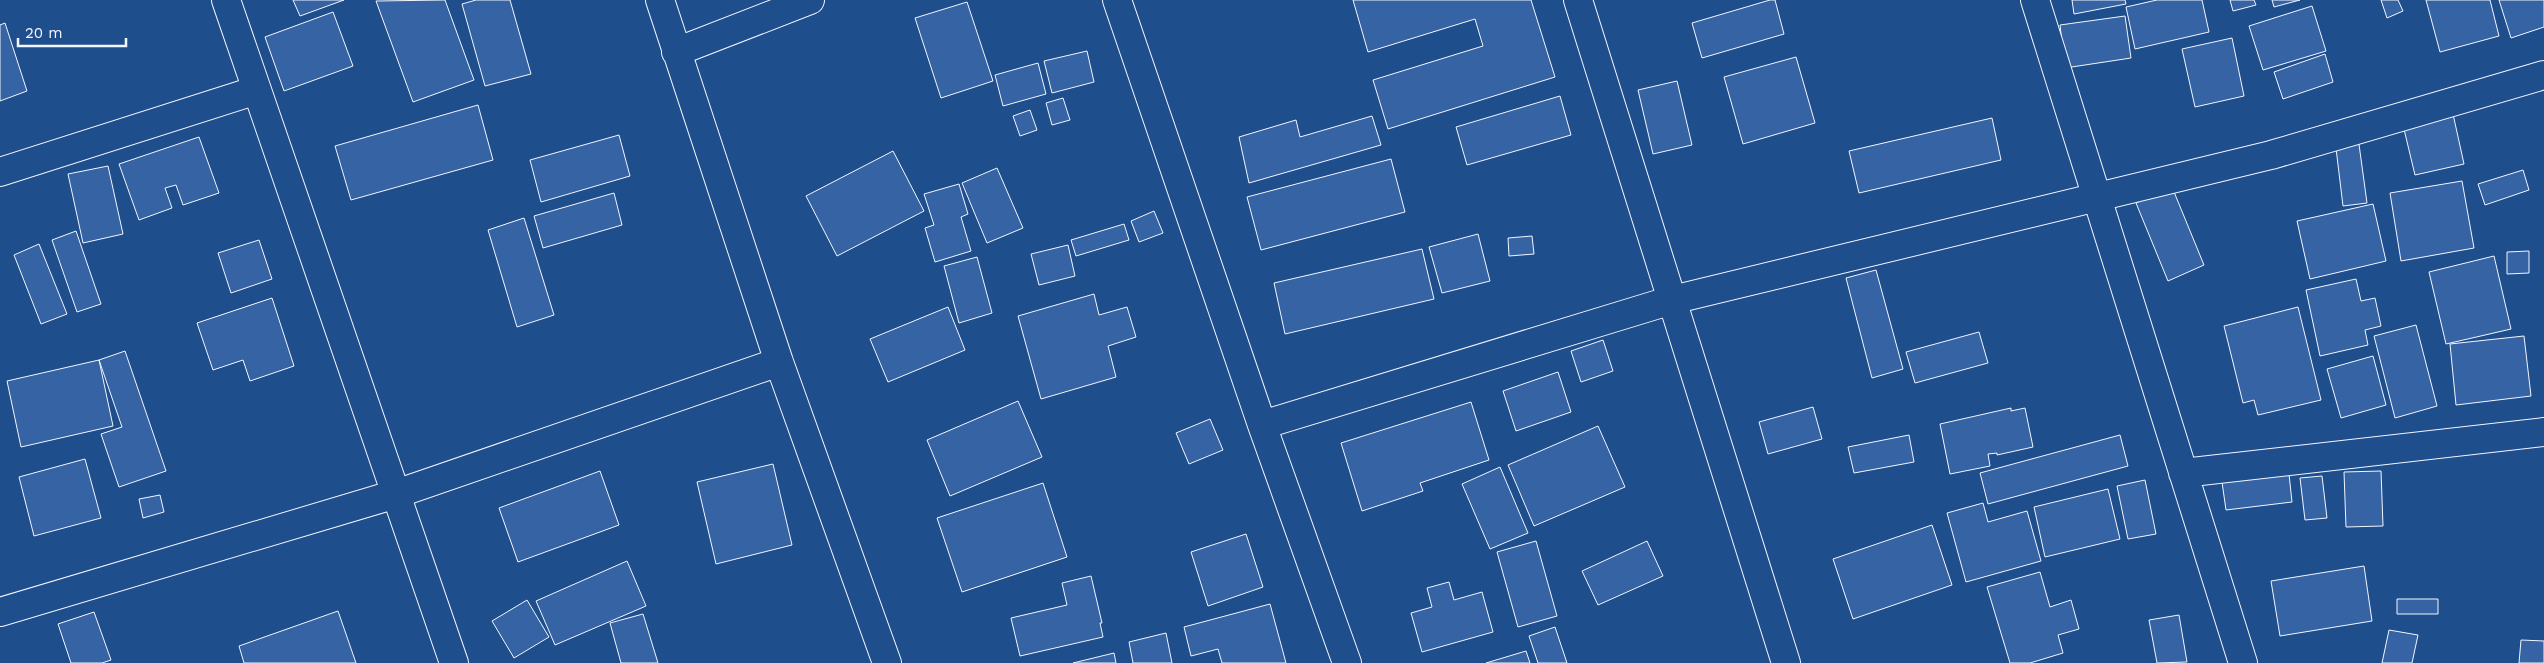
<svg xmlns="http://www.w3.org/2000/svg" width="2544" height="663" font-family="'Work Sans',sans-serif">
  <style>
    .building { fill: #3563a3; stroke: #f2f6ff }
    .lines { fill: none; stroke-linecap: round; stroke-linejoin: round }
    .minor-casing { stroke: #f2f6ff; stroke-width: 30 }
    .minor { stroke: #1f4e8c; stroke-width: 28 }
  </style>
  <rect width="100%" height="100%" fill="#1f4e8c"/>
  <path class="building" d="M293,0H344L300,16Z
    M445,0L474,80L413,102L376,1Z
    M476,0H510L531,74L485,86L462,4Z
    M1353,0H1531L1555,77L1388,129L1373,80L1483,46L1475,19L1368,52Z
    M1770,0H1775L1784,34L1702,58L1692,23Z
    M2072,0H2125L2126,4L2074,14Z
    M2157,0H2202L2209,32L2135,49L2126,7Z
    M2230,0H2254L2256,5L2233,11Z
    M2272,0H2300L2274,7Z
    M2381,0H2398L2403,11L2387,18Z
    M2426,0H2490L2499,36L2440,52Z
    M2499,0H2544V27L2511,38Z
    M967,2L993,81L941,98L915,18Z
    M2312,6L2326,51L2263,70L2249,26Z
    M333,12L353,66L284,91L265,37Z
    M2125,16L2131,58L2065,68L2060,25Z
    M5,23L27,91L0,101V25Z
    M2232,38L2244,96L2195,107L2182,49Z
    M1087,51L1094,82L1052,93L1044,61Z
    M2325,54L2333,82L2283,99L2274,72Z
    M1796,57L1815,123L1743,144L1724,77Z
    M1038,63L1046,94L1003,106L995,75Z
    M1677,81L1692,145L1653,154L1638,90Z
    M1560,96L1571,135L1467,165L1456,127Z
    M1063,98L1070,120L1052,125L1046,103Z
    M478,105L493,160L351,200L335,146Z
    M1030,110L1037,130L1020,136L1013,116Z
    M2453,114L2464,164L2415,175L2403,125Z
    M1372,116L1381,145L1249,183L1239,137L1296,120L1300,137Z
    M1992,118L2001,160L1859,193L1849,151Z
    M619,135L630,176L541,202L530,160Z
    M199,137L219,193L183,205L176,185L165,188L172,208L139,220L119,164Z
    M2358,137L2367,203L2343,206L2335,140Z
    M893,151L924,211L837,256L806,196Z
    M1391,159L1405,212L1261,250L1247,197Z
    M108,166L123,234L83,243L68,174Z
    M997,168L1023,228L987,243L962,183Z
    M2523,170L2529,190L2485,205L2478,184Z
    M2462,181L2474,248L2401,261L2390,193Z
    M959,184L968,214L961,217L971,251L935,262L925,228L934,225L924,194Z
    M2172,187L2204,265L2168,281L2136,203Z
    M614,193L622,225L543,248L534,216Z
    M2373,204L2386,261L2310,279L2297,221Z
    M1154,211L1163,233L1139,242L1131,221Z
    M524,218L554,315L517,327L488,230Z
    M1124,224L1129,240L1076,256L1071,240Z
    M76,231L101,304L77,312L52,240Z
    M1478,234L1490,281L1442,293L1429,247Z
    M1532,236L1534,254L1509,256L1508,238Z
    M259,240L272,279L231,293L218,253Z
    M39,244L67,314L41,324L14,255Z
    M1068,245L1075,276L1039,285L1031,254Z
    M1422,249L1434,299L1285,334L1274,283Z
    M2529,251V273L2507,274V252Z
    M2494,256L2511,329L2446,344L2429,272Z
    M977,257L992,313L959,323L944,266Z
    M1876,270L1903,369L1872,378L1846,278Z
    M2356,279L2361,301L2375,298L2381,326L2365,330L2368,345L2320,356L2306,290Z
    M1094,294L1099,315L1127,307L1136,337L1108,346L1116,377L1041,399L1018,316Z
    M272,298L294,366L250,381L243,360L213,370L197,323Z
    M948,307L965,350L888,382L870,339Z
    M2298,307L2321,400L2258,415L2254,400L2243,403L2224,326Z
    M2416,325L2437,406L2395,418L2374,336Z
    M1979,332L1988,363L1915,383L1906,352Z
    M2524,336L2531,396L2456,405L2450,344Z
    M1603,340L1613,371L1581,382L1571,351Z
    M125,351L166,471L119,487L101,434L122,427L99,360Z
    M2373,356L2386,405L2341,418L2327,369Z
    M99,360L113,426L21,447L7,381Z
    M1558,372L1571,412L1516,431L1503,391Z
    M1018,401L1042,457L950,496L927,440Z
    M1471,402L1489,460L1420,483L1423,491L1362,511L1341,443Z
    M1813,407L1822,439L1768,454L1759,422Z
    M2011,408V411L2025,408L2033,447L1997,455V453L1988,454L1990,466L1950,474L1940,424Z
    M1210,419L1223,450L1189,464L1176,433Z
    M1598,426L1625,487L1534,526L1508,465Z
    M1909,435L1914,462L1854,473L1848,447Z
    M2120,435L2128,466L1988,504L1980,473Z
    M85,459L101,518L34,536L19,477Z
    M773,464L792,545L716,564L697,482Z
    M1500,467L1528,533L1490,549L1462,484Z
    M600,471L619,525L518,562L499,508Z
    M2381,471L2383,526L2346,527L2344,472Z
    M2289,474L2292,502L2226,510L2222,482Z
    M2322,476L2327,518L2305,520L2300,478Z
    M2145,480L2156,534L2128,539L2117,486Z
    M1043,483L1067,557L962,592L937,518Z
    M2108,489L2120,539L2045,557L2034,507Z
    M160,495L164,512L143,518L139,499Z
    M1983,503L1988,522L2027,511L2041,561L1966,582L1947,513Z
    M1932,525L1952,585L1853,619L1833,559Z
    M1246,534L1263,587L1208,606L1191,552Z
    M1536,541L1557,616L1518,627L1497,552Z
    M1647,541L1663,576L1598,605L1582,571Z
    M627,561L646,606L555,645L536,601Z
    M2364,566L2372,621L2280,636L2271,581Z
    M2040,572L2050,607L2071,600L2079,629L2058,635L2063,653L2030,663H2010L1987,587Z
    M1091,576L1102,623H1100L1103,637L1020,656L1011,618L1067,605L1062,583Z
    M1449,582L1454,600L1482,592L1493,632L1422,652L1411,613L1432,607L1427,588Z
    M2397,599H2438V614H2397Z
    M527,600L549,637L514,658L492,621Z
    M1270,604L1286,663H1222L1218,649L1191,656L1184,627Z
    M338,611L356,663H244L239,646Z
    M94,612L111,660L102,663H71L58,624Z
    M643,614L658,663H621L610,623Z
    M2179,615L2187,662L2157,663L2149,620Z
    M1555,627L1567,663H1538L1529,636Z
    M2389,630L2418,635L2412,663H2382Z
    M1166,633L1172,663H1133L1129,642Z
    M2521,640L2544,641V663H2519Z
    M1526,651L1530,663H1486Z
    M1114,653L1116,663H1073Z"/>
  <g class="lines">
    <g class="minor-casing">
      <path id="minor" d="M226,0L454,663
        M660,0L779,362L887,663
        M1117,0L1262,425L1347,663
        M2035,0L2243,663
        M676,52L810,0
        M0,172L257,90
        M1262,425L1672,300L1578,0
        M2183,473L2544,432
        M0,612L396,494L779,362
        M1786,663L1672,300L2271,155L2544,75"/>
    </g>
    <use href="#minor" class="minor"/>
  </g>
  <path d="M18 38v8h108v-8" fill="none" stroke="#f2f6ff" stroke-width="2.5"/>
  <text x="25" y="38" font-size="15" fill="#f2f6ff" stroke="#1f4e8c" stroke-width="4" paint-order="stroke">20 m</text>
</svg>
